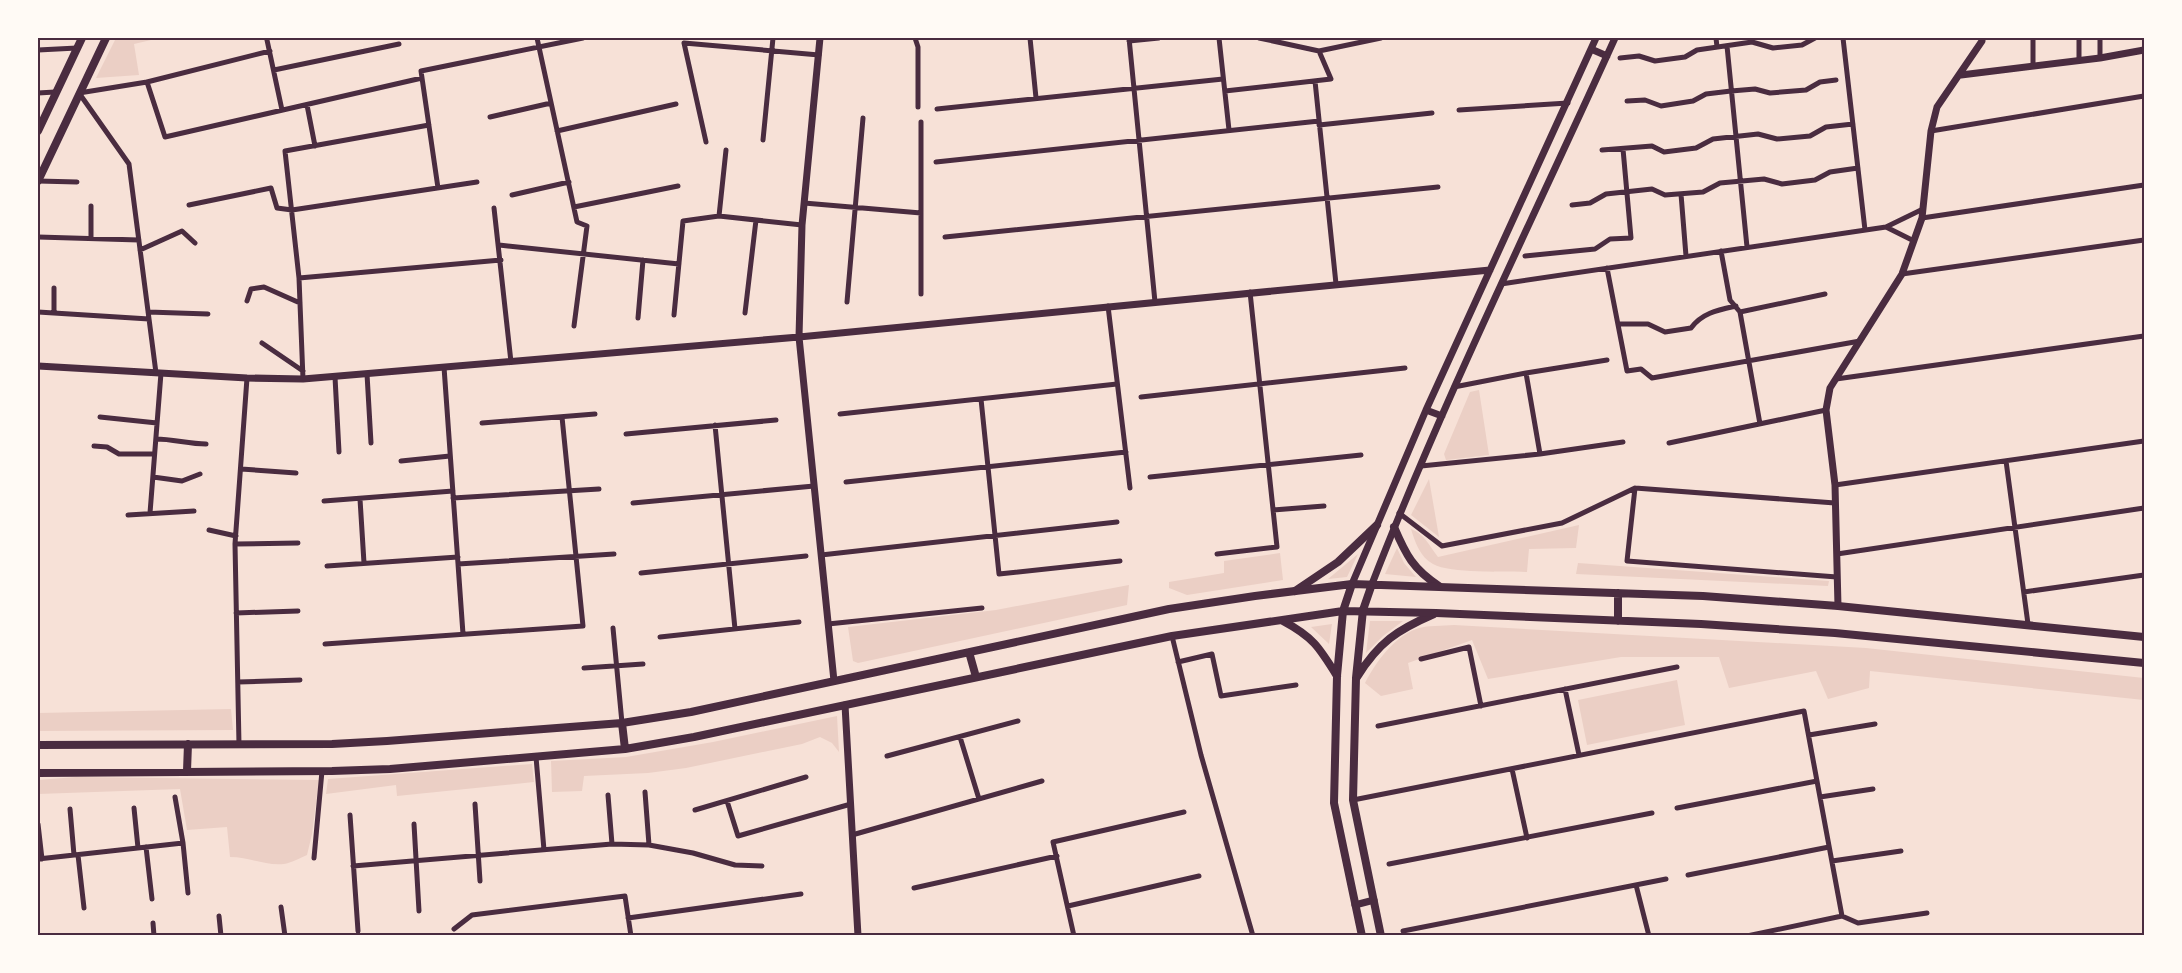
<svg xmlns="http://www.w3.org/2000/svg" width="2182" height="973" font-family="Inter,sans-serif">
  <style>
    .green { fill: #ebcfc5 }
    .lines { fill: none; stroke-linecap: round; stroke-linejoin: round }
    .minor { stroke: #4a2c40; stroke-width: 5 }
    .tertiary { stroke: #4a2c40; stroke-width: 7 }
    .secondary { stroke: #4a2c40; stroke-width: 8 }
    .primary { stroke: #4a2c40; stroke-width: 8 }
    .neatline { fill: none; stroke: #4a2c40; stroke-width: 2 }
  </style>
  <rect width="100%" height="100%" fill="#f7e1d7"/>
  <path class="green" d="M116,38H151V40L134,44L139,75L96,78Z
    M1479,390L1489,455L1446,460L1444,454L1470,392Z
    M1429,479L1439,537L1411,515Z
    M1579,525L1576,548L1529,549L1527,572C1505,571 1451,574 1433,564C1420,557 1415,542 1411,529C1424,533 1430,547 1438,557Z
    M1397,548L1404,563L1416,577L1385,574Z
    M1280,553L1283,580L1187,595L1169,588V582L1224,573V561Z
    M1358,554L1347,577L1328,579Z
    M1578,563L1829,581L1828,586L1576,574Z
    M1129,585L1127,605L858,663L853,661L848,627L996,610Z
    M1370,621H1403L1383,636L1366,653Z
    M1332,624L1329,644L1311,627Z
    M1454,625L1866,648L2144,678V700L1870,671L1869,688L1828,699L1816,671L1729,688L1719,657H1621L1488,679L1472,640L1408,663L1413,689L1381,696L1365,683C1376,662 1393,638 1416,629C1427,625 1443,626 1454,625Z
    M1677,680L1685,725L1587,745L1578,700Z
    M231,709L233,730L38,731V713Z
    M837,716L839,752L832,743L820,737L802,744L686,768L648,773L584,776L582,791L552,792L551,761L626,757L713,742Z
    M532,764L534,782L397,796L396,785L326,794L328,779Z
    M76,777L319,780L312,834L307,855C300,858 291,863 284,864C265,866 249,857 230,857L227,827L187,830L180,789L38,794V780Z"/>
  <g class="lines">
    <path class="minor" d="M537,38L577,222L587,226L574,326
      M915,38L918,47V107
      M1030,38L1036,98
      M1129,38L1155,302
      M1219,38L1229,130
      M1259,38L1319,51L1381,38
      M1716,38L1717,47
      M1843,38L1865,230
      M2100,38V58
      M267,40L282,110
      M1129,41L1159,38
      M1727,46L1747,247
      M38,50L77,48
      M1620,58L1639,56L1655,61L1685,57L1697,50L1752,42L1773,48L1802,45L1815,38
      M2079,60V38
      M2033,66V38
      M274,70L399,44
      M1315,81L1336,284
      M147,82L165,137L422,78
      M1225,91L1331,79L1319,51
      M38,93L55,92
      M1627,101L1645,100L1661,106L1693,101L1706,94L1731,91L1755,89L1770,93L1806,90L1820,82L1836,80
      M307,105L315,146
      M937,109L1223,79
      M1459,110L1568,103
      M490,117L551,103
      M921,122V294
      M1319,125L1432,113
      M557,131L676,104
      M1931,131L2144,96
      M763,140L773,38
      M706,142L684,43L819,55
      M1602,150L1652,146L1664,152L1696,148L1713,139L1758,134L1777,139L1810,136L1826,127L1853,124
      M936,162L1319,121
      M38,181L77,182
      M438,188L421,71L583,38
      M1681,194L1686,256
      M512,195L569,182
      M804,203L921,213
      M189,205L271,188L277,208L292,210L477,182
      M1572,205L1590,203L1606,194L1652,189L1665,195L1703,192L1720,183L1764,179L1782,184L1815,180L1830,172L1858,168
      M91,206V237
      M574,207L678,186
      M494,208L511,362
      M719,216L726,150
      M1922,218L2144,185
      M1886,227L1914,241
      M38,237L139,240
      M945,237L1438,187
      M499,245L679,264
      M140,250L182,231L195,243
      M1721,251L1730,300L1740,312L1760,424
      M1525,256L1595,249L1610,239L1631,238L1623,149
      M1607,268L1627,371L1641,369L1652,378L1860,341
      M1902,274L2144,240
      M299,278L501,260
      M1501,284L1886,227L1923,209
      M54,288V313
      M247,301L251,289L264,287L300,303
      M847,302L863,118
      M1108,306L1130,488
      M38,312L149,319
      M148,312L208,314
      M1740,312L1825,294
      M745,313L756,220
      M674,315L683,221L719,216L802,225
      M638,318L643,260
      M1618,324H1648L1665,332L1691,328C1702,313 1718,310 1736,306
      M262,343L303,371
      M444,367L463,634
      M156,373L129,164L79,93L147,82L270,51
      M1526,373L1540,454
      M367,374L371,443
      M335,377L339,452
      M303,379L299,278L285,151L429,125
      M1836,379L2144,336
      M1454,387L1526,373L1607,360
      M1141,397L1405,368
      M981,399L999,574L1120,561
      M840,414L1117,384
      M100,417L157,423
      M482,423L595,414
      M715,425L735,629
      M626,434L776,420
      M156,439C173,439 189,444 206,444
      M1669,443L1826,410
      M94,446L107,447L119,454H154
      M401,461L450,456
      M2006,461L2028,624
      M1421,466L1540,454L1623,442
      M241,469L296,473
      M153,477L182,481L200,474
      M1150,477L1361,455
      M846,482L1126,452
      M1835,485L2144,441
      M1635,488L1627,561L1837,577
      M453,498L599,489
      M360,499L364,563
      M324,501L453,491
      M633,503L814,486
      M1273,510L1324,506
      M150,513L161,373
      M1399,513L1442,546L1562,523L1635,488L1835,503
      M128,515L194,511
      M209,530L236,536
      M235,544L298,543
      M1217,554L1277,547L1250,292
      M1837,554L2144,508
      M821,555L1117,522
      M458,564L614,554
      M327,566L458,557
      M641,573L806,556
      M2024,592L2144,575
      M236,613L298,611
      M828,624L982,608
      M613,628L622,723
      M1172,636L1201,755L1253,936
      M660,637L799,622
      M325,644L583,626L562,417
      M1421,659L1469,647L1481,706
      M1178,662L1212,654L1221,696L1296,685
      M584,668L643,664
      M238,682L300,680
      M1565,689L1579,755
      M1378,726L1677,667
      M1809,735L1875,724
      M960,737L979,799
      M239,745L235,544L247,378
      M887,756L1018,721
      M536,757L544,850
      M1512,769L1527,838
      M645,792L649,845
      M608,795L612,844
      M175,797L183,843L188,893
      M1820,797L1873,789
      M1353,800L1804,711L1842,916
      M727,801L738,836L851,804
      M475,804L480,881
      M134,808L138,848
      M1677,808L1817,781
      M70,809L74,855
      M695,810L806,777
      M350,815L358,931
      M38,824L42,859
      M414,824L419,911
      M852,835L1042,781
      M146,847L152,899
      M78,855L84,908
      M314,858L322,771
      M38,859L183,843
      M1832,861L1901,851
      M1389,864L1652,813
      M353,866L612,844L649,845L693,853L735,865L762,866
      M1688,875L1829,847
      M1636,885L1649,936
      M914,888L1057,856
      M1068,906L1199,876
      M281,907L285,936
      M219,916L221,936
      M1842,916L1858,923L1927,913
      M628,918L801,894
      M153,923L154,936
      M454,929L472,915L625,896L631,936
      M1403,931L1666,879
      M1074,936L1053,842L1184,812
      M1747,936L1842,916"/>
    <path class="tertiary" d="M820,38L802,225L799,337L834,681
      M1591,49L1607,56
      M1961,75L2100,58L2144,50
      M38,366L247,378L303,379L799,337L1490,270
      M1426,410L1442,416
      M1352,584L1426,410L1596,38
      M1372,584C1444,398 1533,219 1615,38
      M1838,606L1835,485L1826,410L1830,388L1902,274L1922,218L1931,131L1937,107L1982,41V38
      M845,705L858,936
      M1355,905L1374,900"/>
    <path class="secondary" d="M1394,527C1406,555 1413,569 1439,586
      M1295,591L1338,562L1377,525
      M1363,610L1356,678L1353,800L1381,936
      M1343,611L1337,676L1334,803L1362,936
      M1283,621C1313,637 1319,647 1337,676
      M1357,677C1379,642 1397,630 1434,614"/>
    <path class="primary" d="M38,131L82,38
      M38,181L106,38
      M1363,610L1372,584
      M1343,611L1352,584
      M1618,621V593
      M969,652L976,677
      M622,723L625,749
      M38,745L332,744L387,741L622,723L691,712L1169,609L1255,596L1352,584L1703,596L1838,606L2144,637
      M187,771L188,744
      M38,773L332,771L390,769L625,749L694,737L1172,636L1343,611L1436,613L1701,624L1835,633L2144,663"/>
  </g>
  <rect width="2182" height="973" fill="none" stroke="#fffaf5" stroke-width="78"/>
  <rect x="39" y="39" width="2104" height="895" class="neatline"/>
</svg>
